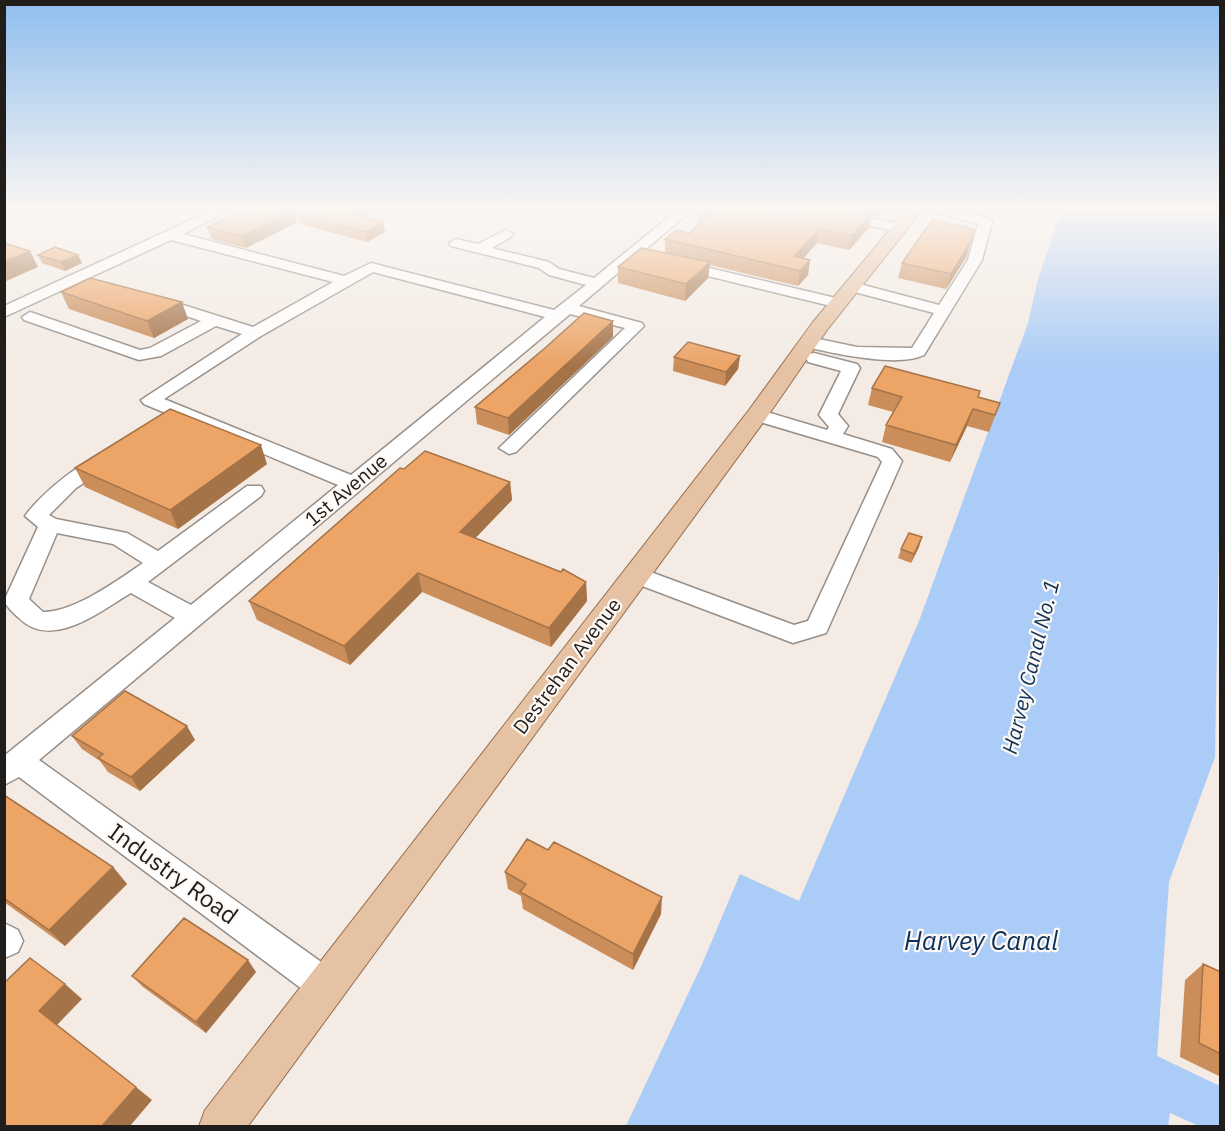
<svg xmlns="http://www.w3.org/2000/svg" width="1225" height="1131" font-family="'IBM Plex Sans',sans-serif">
  <style>
    .water { fill: #abccf6 }
    .lines { fill: none; stroke-linecap: round; stroke-linejoin: round }
    .minor-casing { stroke: #978f89; stroke-width: 3 }
    .major-casing { stroke: #966e4d; stroke-width: 2 }
    .minor { fill: #fff; fill-rule: evenodd }
    .major { fill: #e6c2a4; fill-rule: evenodd }
    .wall { fill: #cb8d59 }
    .shaded-wall { fill: #a57348 }
    .building { fill: #eca467; stroke: #a57348; stroke-width: 1.5 }
    .labels { text-anchor: middle; stroke-width: 4.5; stroke-linejoin: round; paint-order: stroke }
    .street-label { font-size: 20px; fill: #201d1a; stroke: #fef9f5 }
    .water-label { font-size: 21px; font-style: italic; fill: #0b315b; stroke: #fef9f5 }
    .near-street-label { font-size: 24px; fill: #201d1a; stroke: #fef9f5 }
    .near-water-label { font-size: 26px; font-style: italic; fill: #0b315b; stroke: #fef9f5 }
  </style>
  <rect width="100%" height="100%" fill="#f3ebe4"/>
  <path class="water" d="M1062,208H1220V476L1215,757L1169,882L1157,1056L1220,1086V1126H1199L1170,1113L1168,1126H626L703,962L740,874L799,901L919,621L1028,323L1038,279Z"/>
  <g class="lines">
    <g class="minor-casing">
      <path id="minor" d="M217,208H234L183,234L344,276L371,263L554,310L586,285L549,275L539,268L451,246L449,243L456,239L478,244L506,230L513,234L511,237L492,248L549,262L559,269L594,278L680,208H694L579,306L642,323L644,326L516,452L509,454L499,448L625,328L570,314L39,760L338,974L343,986L338,998L326,1003L314,998L19,777L4,785V756L175,618L131,593C100,611 52,651 19,618C13,613 8,608 4,601L38,527L25,516C38,497 90,450 113,456L116,460L113,464L76,488L49,515L56,519L127,533L158,551L247,486H261L264,491L261,496L148,582L191,605L338,485L144,404L141,400L242,334L216,326L161,356L139,360L24,320L22,317L30,312L36,314L140,350L150,348L201,321L151,304L148,301L151,298H161L253,327L333,282L171,240L4,317V306ZM373,272L545,317L351,475L164,399L261,336ZM57,533L113,544L143,563C117,581 74,612 43,612L29,599Z
        M799,208H824L900,224L907,228L900,232L805,212Z
        M921,208H944L990,219L992,222L982,260L924,355C898,368 831,353 803,346L801,342L809,337L857,347L912,348L934,313L847,290L844,287L852,282L939,305L968,260L978,224Z
        M680,261L844,300L847,303L839,308L675,268L673,265Z
        M814,353L857,364L860,368L838,414L848,426L843,434L892,449L902,461L826,633L793,643L629,581L626,575L629,569L637,567L794,625L808,621L882,462L878,457L750,419L748,415L757,409L827,430L829,427L819,415L841,371L808,362L806,358L808,354Z
        M4,923L18,930L23,941L18,952L7,957L4,956Z"/>
    </g>
    <g class="major-casing">
      <path id="major" d="M908,208H924L827,330L765,420L248,1126H199L205,1110L749,410L813,322Z"/>
    </g>
    <use href="#minor" class="minor"/>
    <use href="#major" class="major"/>
  </g>
  <path class="wall" d="M309,208H382L364,217L385,232L367,242L300,224L298,214Z
    M698,208L784,211L787,208H897L894,211L885,210L878,216L872,215L869,228L849,250L817,243L803,259L810,260L808,275L798,286L710,265L708,278L685,301L618,283V267L665,252V239L689,233L700,223H697Z
    M294,210L297,222L246,248L211,239L207,227Z
    M38,255L82,263L65,271L42,263Z
    M967,256L946,289L898,278L902,263Z
    M61,292L188,319L154,338L69,309Z
    M613,337L509,435L477,424L475,407Z
    M740,356L738,369L725,386L673,371L674,357Z
    M872,388L980,391L978,397L1000,403L989,432L967,426L950,462L882,442L886,425L893,412L868,405Z
    M267,464L178,529L85,487L75,468Z
    M404,469L510,482L512,500L475,538L586,582L587,601L551,647L422,592L350,665L257,620L249,601Z
    M919,547L911,563L898,558L901,549Z
    M72,736L195,740L140,791L108,772L100,761L82,749Z
    M4,795L113,867L127,884L65,946L4,902Z
    M505,872L661,914L633,970L523,909L521,896L508,889Z
    M1203,964L1220,972L1221,1077L1180,1057L1185,980Z
    M256,972L206,1033L143,987L132,976Z"/>
  <path class="shaded-wall" d="M361,208H382L352,224L350,214Z
    M880,208H886L885,210L878,216Z
    M294,210L297,222L246,248L242,236Z
    M872,213L869,228L849,250L852,235Z
    M383,222L385,232L367,242L365,232Z
    M819,229L817,243L793,269L794,256Z
    M971,241L967,256L946,289L951,274Z
    M30,251L38,267L4,282V262Z
    M78,255L82,263L65,271L61,262Z
    M810,260L808,275L798,286L800,271Z
    M710,262L708,278L685,301L686,284Z
    M182,302L188,319L154,338L147,321Z
    M613,321V337L509,435L508,418Z
    M740,356L738,369L725,386L726,372Z
    M973,409L967,426L950,462L956,445Z
    M261,445L267,464L178,529L170,510Z
    M510,482L512,500L463,551L460,532Z
    M922,537L919,547L911,563L914,554Z
    M418,573L422,592L350,665L344,646Z
    M586,582L587,601L551,647L549,628Z
    M187,726L195,740L140,791L131,777Z
    M113,867L127,884L65,946L49,930Z
    M662,897L661,914L633,970V954Z
    M248,960L256,972L206,1033L196,1022Z
    M65,984L82,999L57,1025L39,1011Z
    M136,1087L152,1100L130,1126H102Z"/>
  <path class="building" d="M247,208H286L294,210L242,236L207,227Z
    M309,208H361L350,214L383,222L365,232L298,214Z
    M698,208H769L784,211L787,208H846L872,213L852,235L819,229L794,256L810,260L800,271L665,239L676,230L689,233L714,212Z
    M932,220L974,229L971,241L951,274L902,263Z
    M4,243L30,251L4,262Z
    M55,247L78,255L61,262L38,255Z
    M641,248L710,262L686,284L618,267Z
    M90,278L182,302L147,321L61,292Z
    M584,313L613,321L508,418L475,407L545,348Z
    M688,342L740,356L726,372L674,357Z
    M885,366L980,391L978,397L1000,403L995,415L973,409L956,445L886,425L902,397L872,388Z
    M170,409L261,445L170,510L75,468Z
    M425,451L510,482L460,532L561,572L563,569L586,582L549,628L418,573L344,646L249,601L400,468L404,469Z
    M909,533L922,537L914,554L901,549Z
    M125,691L187,726L131,777L98,758L103,754L72,736Z
    M4,795L113,867L49,930L4,898Z
    M527,839L548,850L554,842L662,897L633,954L520,892L526,884L505,872Z
    M184,918L248,960L196,1022L132,976Z
    M30,958L65,984L39,1011L136,1087L102,1126H4V983Z
    M1203,964L1221,972V1054L1199,1043Z"/>
  <linearGradient id="sky" x2="0" y2="1"><stop stop-color="#8fbeee"/><stop offset="0.57" stop-color="#faf6f3"/><stop offset="1" stop-color="#faf6f3" stop-opacity="0"/></linearGradient>
  <rect width="1225" height="366" fill="url(#sky)"/>
  <g class="labels">
    <g class="street-label">
      <text transform="translate(346 490) rotate(-40)" y="7">1st Avenue</text>
      <text transform="translate(567 666) rotate(-53)" y="7">Destrehan Avenue</text>
    </g>
    <g class="water-label">
      <text transform="translate(1031 667) rotate(-76)" y="7">Harvey Canal No. 1</text>
    </g>
    <g class="near-street-label">
      <text transform="translate(173 874) rotate(36)" y="8">Industry Road</text>
    </g>
    <g class="near-water-label">
      <text x="981" y="950">Harvey Canal</text>
    </g>
  </g>
  <rect width="1225" height="1131" fill="none" stroke="#201d1a" stroke-width="12"/>
</svg>
